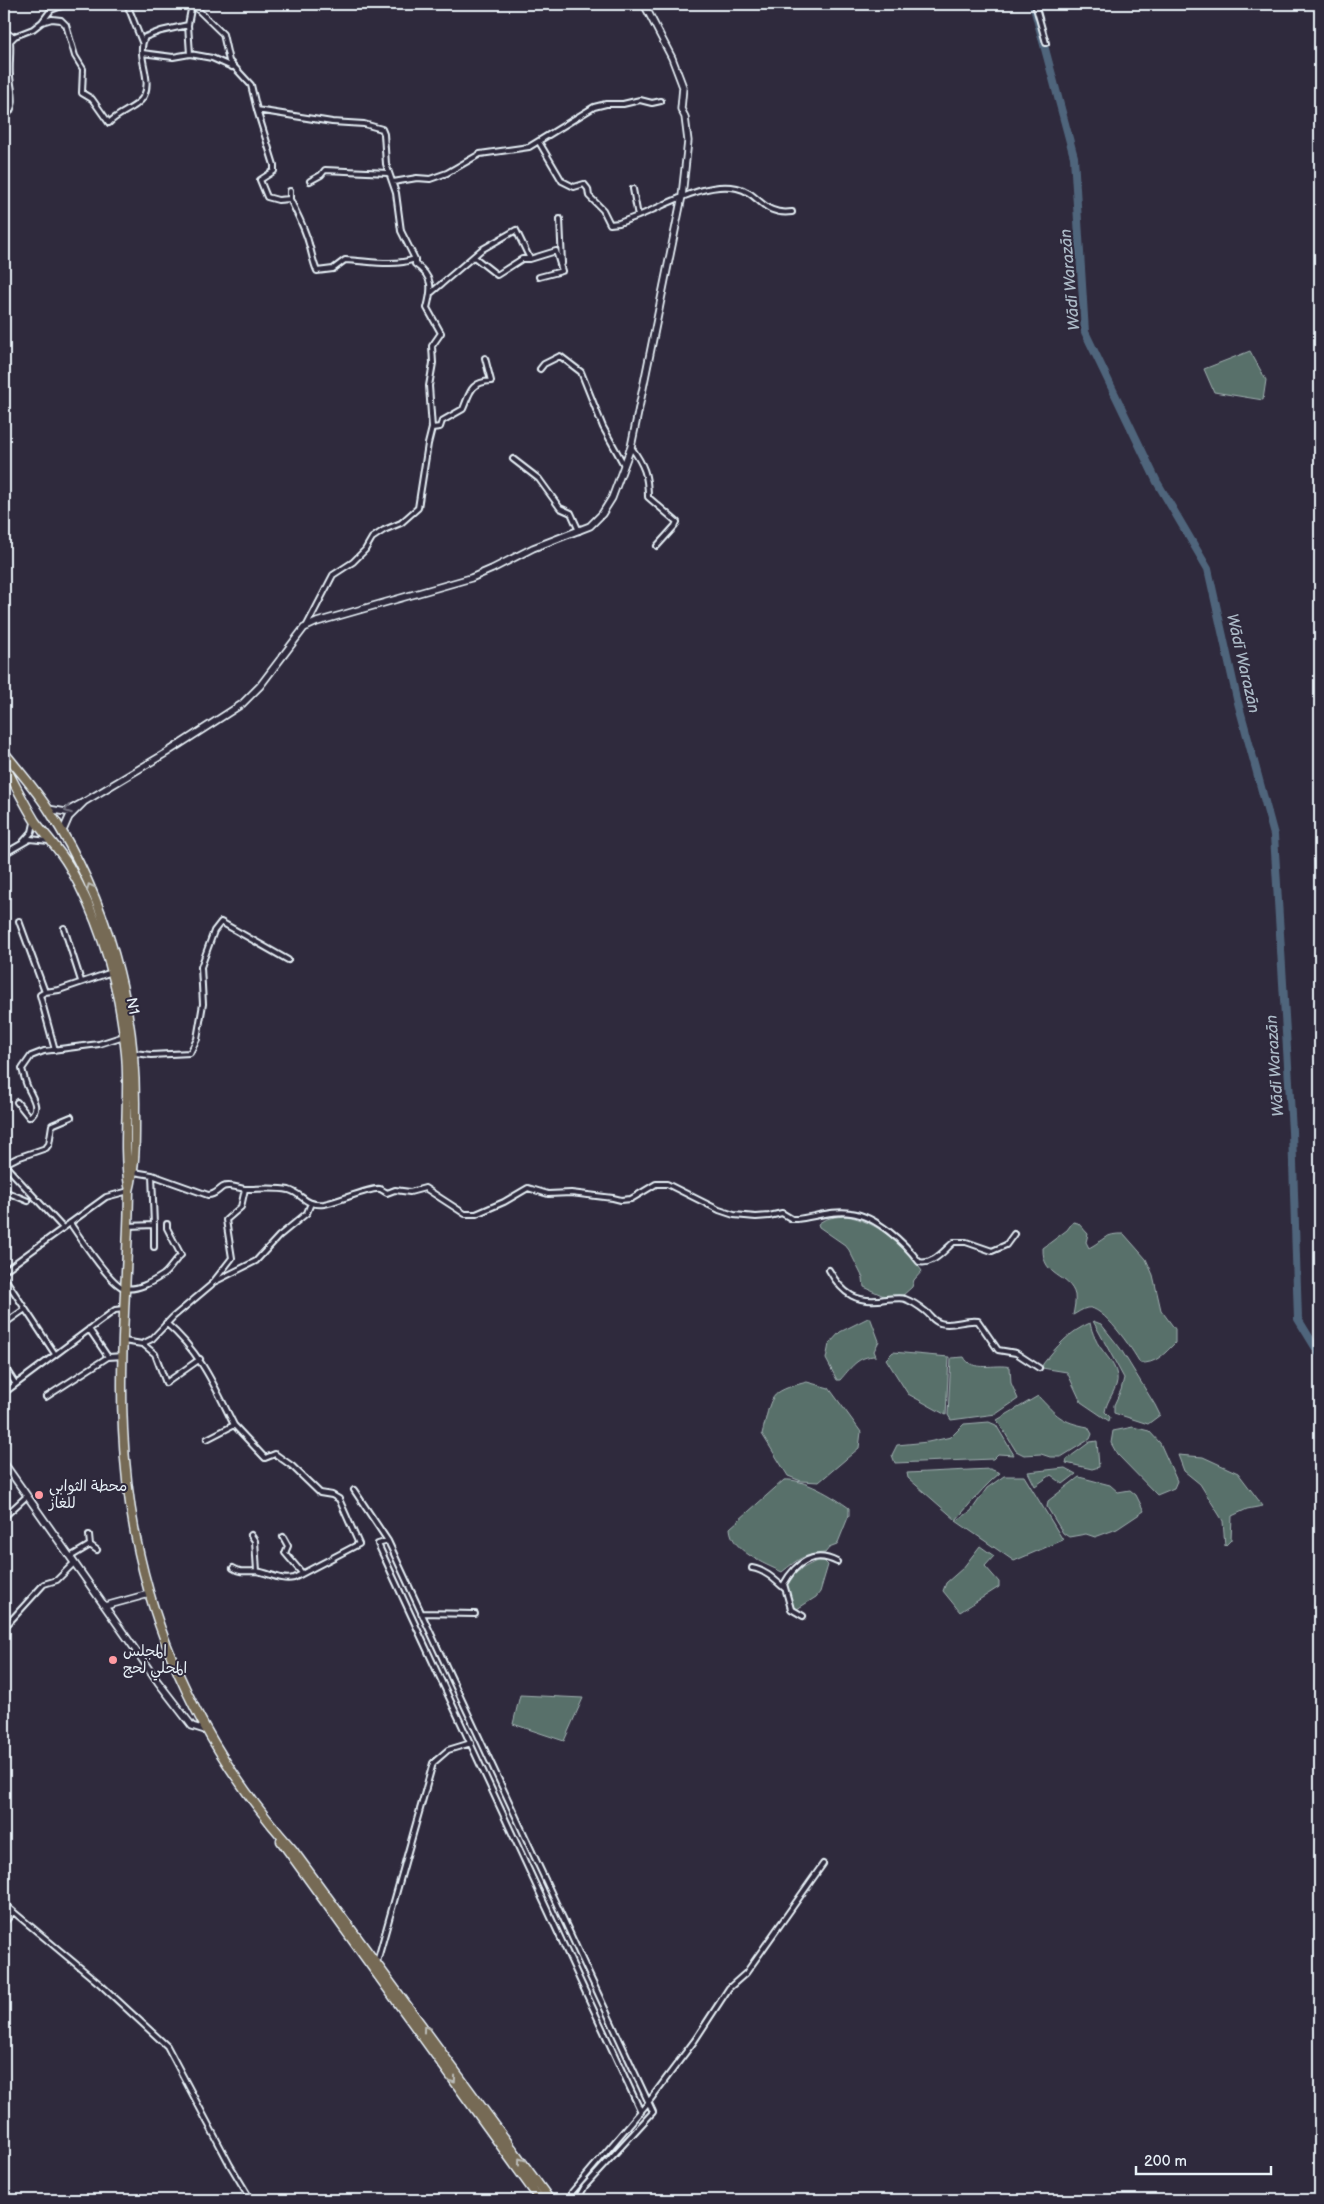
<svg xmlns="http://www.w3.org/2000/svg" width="1324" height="2204" font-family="'Balsamiq Sans','Playpen Sans Arabic',sans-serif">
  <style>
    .green { fill: #59706a; stroke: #a0b0b1 }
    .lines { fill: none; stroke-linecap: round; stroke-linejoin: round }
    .river { stroke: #50657c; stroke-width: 8 }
    .street-casing { stroke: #e8f1f8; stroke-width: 8 }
    .secondary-casing { stroke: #e8f1f8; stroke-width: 9 }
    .highway-casing { stroke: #e8f1f8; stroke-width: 11 }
    .street { stroke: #2f2a3d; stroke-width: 4 }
    .secondary { stroke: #2f2a3d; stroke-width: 5.5 }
    .highway { stroke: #766a55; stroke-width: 8 }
    .oneway { stroke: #70707e }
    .oneway2 { stroke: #babbb7 }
    .poi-dot { fill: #ff9aa2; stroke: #2f2a3d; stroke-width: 2 }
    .labels { text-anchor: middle; stroke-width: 4; stroke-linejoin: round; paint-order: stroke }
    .street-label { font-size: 15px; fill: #e8f1f8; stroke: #2f2a3d }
    .poi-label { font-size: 15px; fill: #e8f1f8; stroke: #2f2a3d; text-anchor: start }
    .water-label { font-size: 16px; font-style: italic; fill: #abb9c6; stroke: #2f2a3d }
  </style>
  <rect width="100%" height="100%" fill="#2f2a3d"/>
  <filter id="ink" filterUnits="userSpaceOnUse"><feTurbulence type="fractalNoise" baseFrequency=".02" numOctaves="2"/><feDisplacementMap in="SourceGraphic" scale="10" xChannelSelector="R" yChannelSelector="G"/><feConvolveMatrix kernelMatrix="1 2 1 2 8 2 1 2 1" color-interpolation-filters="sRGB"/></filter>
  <g filter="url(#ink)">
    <path class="green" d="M1250,351L1266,380L1263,400L1214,392L1204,369Z
      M846,1216C877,1221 904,1246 922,1271L914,1280L912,1287L901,1297L884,1296L864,1287L863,1278L849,1250L845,1245L819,1227L818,1224C826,1217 836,1217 846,1216Z
      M1073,1222L1078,1223L1088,1234L1086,1242L1089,1248C1104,1240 1105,1233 1124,1234L1146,1259L1153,1275L1161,1310L1175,1329V1343C1164,1354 1156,1364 1140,1363C1133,1350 1102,1304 1087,1308C1082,1309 1077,1313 1073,1315C1074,1309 1076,1301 1075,1295C1070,1274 1042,1278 1043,1248L1067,1230Z
      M870,1317L879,1341L874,1351L876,1356C857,1356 851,1368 840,1380H837L826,1359L829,1344L840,1332Z
      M1093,1321L1101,1324L1120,1348L1155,1405L1160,1415L1148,1424L1114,1413V1405L1121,1390L1124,1378Z
      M1090,1323C1091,1328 1093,1334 1095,1338C1100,1351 1115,1361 1117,1376C1119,1388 1106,1400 1105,1412L1110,1417L1109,1421L1081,1402L1067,1372L1042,1368L1043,1364C1057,1346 1069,1332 1090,1323Z
      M893,1352L949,1357L946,1415L908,1394L886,1359Z
      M964,1357C972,1373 996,1363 1010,1367L1011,1383L1018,1399L996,1414L951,1420L948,1415L951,1358Z
      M807,1382L829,1388L861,1432L859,1448L819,1482L801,1481L788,1476L762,1434C772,1396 767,1392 807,1382Z
      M1038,1396C1057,1416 1061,1422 1088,1427L1092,1434L1090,1439L1061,1457H1050L1041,1454L1024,1455L1016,1451L997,1420Z
      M989,1422L996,1425L1014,1455L998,1454L993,1459L895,1463L892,1455L897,1445L928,1442L951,1437L964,1424Z
      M1133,1427L1149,1431L1160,1443L1177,1481L1174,1488L1157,1495L1117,1454L1111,1443L1113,1431Z
      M1097,1441L1099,1467L1092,1469L1066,1463L1067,1459L1090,1442Z
      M1178,1455L1203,1457L1238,1473L1263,1506L1247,1509L1232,1516L1231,1540L1225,1546L1223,1521L1200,1484L1184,1471Z
      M1065,1468L1076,1474L1063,1484L1051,1475L1035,1486L1028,1472Z
      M990,1469L1000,1473C983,1487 970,1504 956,1520L908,1478L907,1473Z
      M1004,1476H1024L1063,1540L1014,1561L956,1521L971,1511L987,1488Z
      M1079,1477L1110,1485L1118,1492L1130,1490L1136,1495L1144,1511L1117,1529L1095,1537L1086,1534L1069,1537L1063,1533L1047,1507L1048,1501Z
      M784,1480C803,1478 834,1497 849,1508V1515L837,1545L829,1548L825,1553C804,1554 798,1559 782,1572C765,1564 731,1551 730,1528Z
      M980,1546L994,1556L985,1566L999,1582V1587L960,1612L943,1591L946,1583L963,1568Z
      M817,1561H824L828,1565L820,1592L816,1597L797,1609L793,1608C791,1602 786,1594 787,1588C787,1575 806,1566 817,1561Z
      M520,1695L583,1698L564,1741L513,1724Z"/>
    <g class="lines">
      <path class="river" d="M1033,4L1074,157L1085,332L1157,482L1208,569L1237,699L1274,835L1292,1131L1298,1319L1320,1355"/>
      <g class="street-casing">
        <path id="street" d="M127,4L142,42
          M192,4L223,34L229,61L251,85L257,110L332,122L364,124L382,129L384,134L386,164L396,193L401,231L415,259V264C434,277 432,289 427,308L441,333L432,346L433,363L429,386L432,428L428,444L418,508L401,523L384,530L372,538L365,550L353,562L333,575L307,625
          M1035,4L1046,43
          M42,22L51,10L67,4
          M4,31L13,37
          M142,53L173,57L190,54L212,58L232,67
          M190,54L188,25L192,4
          M257,110L274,165V171L260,180L267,197L278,200L290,199C297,214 305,228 309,244C312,254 313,262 317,271L333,269L345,260C369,261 392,267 415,259
          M5,117C18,106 11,91 10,76C9,64 11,54 10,41L15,36L33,29L42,22L52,19L61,20L66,25L75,56L83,69L82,93L92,99L109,123C118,112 137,109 144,96C153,78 135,55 145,37L161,31L188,25
          M539,142L562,181L574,187L584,184L588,189L589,196L603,210L610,224L619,223L638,216
          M310,181L321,175L325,170L388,173
          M393,182L417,178L430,179L447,173L480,154L529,147L594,107L606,104H623L640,100L652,103L661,101
          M633,189L638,216C666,205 706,181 737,188C760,193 762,216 792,212
          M290,191V199
          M560,219L562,263
          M530,259L556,251L562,271L539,277
          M432,292L481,250L516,230L530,259H522L497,275L474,257
          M540,369L544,364L560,356L581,372L603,427L624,465
          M432,428L440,427L442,421L463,409C470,393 470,382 491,381L485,358
          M631,447C644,465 648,475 648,497L677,522L675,526L657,546
          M513,459L539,479L560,508L571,513L579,531
          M23,842L32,832L34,823
          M4,854L30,839L49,841
          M19,921L45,992L40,995L55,1050
          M64,928L81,981
          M45,992L59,990L112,972
          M134,1053L151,1055L190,1053L197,1039L203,1004L201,967L214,931L221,922L288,960
          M17,1102L29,1117C41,1109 33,1099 28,1088C25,1082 24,1075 22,1069L31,1056L44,1051L99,1044L124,1036
          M4,1164L63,1228
          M5,1164L17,1158L46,1148L49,1144L52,1125L71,1117
          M152,1175L154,1225
          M245,1189C259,1189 275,1187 289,1190C303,1194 304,1206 324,1204C337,1202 371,1187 380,1189C381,1189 387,1193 387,1193L395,1190L410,1192L425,1188L465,1214H476L504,1202L528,1188L548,1194L571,1193L613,1198L621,1200L631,1199L656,1184H667L719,1210L734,1215L756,1217L769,1216L782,1213L792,1219H797C814,1217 834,1210 851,1213C876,1216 905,1243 919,1262C934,1265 944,1250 954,1242H966L992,1251L1006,1245L1014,1234
          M4,1191L28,1201
          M70,1223C79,1236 110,1284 124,1288C137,1291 152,1282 163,1275C168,1272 174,1261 181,1255L167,1228V1224
          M128,1226L154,1225V1247
          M829,1270C843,1295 857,1304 886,1299C891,1299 901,1297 905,1299C911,1301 920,1307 925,1311C931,1315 932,1321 940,1323C952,1327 965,1319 978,1321L998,1350L1016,1353L1039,1368
          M4,1271L106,1197L129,1191
          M4,1277L55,1354
          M212,1283L256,1261L279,1236L307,1213L311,1203
          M166,1323C201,1353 214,1385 234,1425L207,1439
          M4,1324L25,1309
          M89,1329L108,1357
          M124,1341L142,1344L152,1339L173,1317L211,1285L232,1258L226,1220L241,1207L245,1189C239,1188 229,1184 223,1187C217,1191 215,1195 208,1195L152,1175L134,1172
          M143,1344L155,1354L166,1383L200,1359
          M4,1366L15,1383
          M4,1393L115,1310L124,1309
          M46,1397L108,1357L123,1356
          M354,1490L388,1541L653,2112L585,2186L580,2195L581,2200
          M4,1517L27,1496
          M89,1535L90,1545
          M251,1535L255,1541L257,1571
          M283,1537L288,1546L285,1553L302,1573
          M388,1541L378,1544L641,2112
          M70,1557L90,1545L97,1550
          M233,1568C240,1573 247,1571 256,1571C270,1573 280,1581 294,1578L359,1544L339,1499L332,1495L320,1493L292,1466L275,1454L265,1458L234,1425
          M752,1568C765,1570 775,1580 784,1588
          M421,1613L475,1614
          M803,1616L791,1609L784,1584C796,1562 814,1550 837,1562
          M4,1628L44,1584L57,1580L74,1563
          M4,1904L101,1985L167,2046L230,2165L251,2200
          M4,1923L13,1912
          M377,1962L433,1763L448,1750L471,1743
          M572,2200V2192L647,2104L695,2040L729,1988L746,1973L823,1864"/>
      </g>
      <g class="secondary-casing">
        <path id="secondary" d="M84,802L166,753L242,704L260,686L304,628L317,622L471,578L492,569L533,548L590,526L602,514L612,498L631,447L682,196L688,141L685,117L681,109L683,87L680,79L672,58L644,4
          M48,809L66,812L84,802L69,817L62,833
          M4,1463L158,1682L192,1726L208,1731
          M105,1606L149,1594"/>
      </g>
      <g class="highway-casing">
        <path id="highway" d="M4,752C19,771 37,791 50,812C107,900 136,1004 135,1108C135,1136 136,1164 129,1191C128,1270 119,1350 123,1429C130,1589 186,1730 293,1850L550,2200
          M4,764C14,783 24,803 35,821C46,836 60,850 69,866C102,924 120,988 126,1054C130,1097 122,1145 129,1186
          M281,1841L540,2200"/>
      </g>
      <use href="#street" class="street"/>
      <use href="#secondary" class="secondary"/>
      <use href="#highway" class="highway"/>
    </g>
    <defs><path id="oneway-chevron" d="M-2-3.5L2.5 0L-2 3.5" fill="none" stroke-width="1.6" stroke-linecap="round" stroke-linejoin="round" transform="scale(1.25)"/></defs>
    <use class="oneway" href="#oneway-chevron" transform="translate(68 810) rotate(160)"/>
    <g class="oneway2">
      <use href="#oneway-chevron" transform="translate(90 887) rotate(-116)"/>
      <use href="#oneway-chevron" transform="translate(426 2029) rotate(-126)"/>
      <use href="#oneway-chevron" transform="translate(453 2080) rotate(54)"/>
      <use href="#oneway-chevron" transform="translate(521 2161) rotate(-126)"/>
    </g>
  </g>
  <g class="poi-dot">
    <circle cx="39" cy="1495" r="5"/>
    <circle cx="113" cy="1660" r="5"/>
  </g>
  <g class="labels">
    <g class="street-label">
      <text transform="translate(133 1006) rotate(80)" y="5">N1</text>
    </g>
    <g class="poi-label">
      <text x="49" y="1491">محطة الثوابي<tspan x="49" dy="17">للغاز</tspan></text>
      <text x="123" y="1656">المجلس<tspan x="123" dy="17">المحلي لحج</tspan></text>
    </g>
    <g class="water-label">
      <text transform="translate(1069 280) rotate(-95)" y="6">Wādī Warazān</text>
      <text transform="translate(1244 663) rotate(77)" y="6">Wādī Warazān</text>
      <text transform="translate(1274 1066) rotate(-94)" y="6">Wādī Warazān</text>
    </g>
  </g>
  <rect width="1324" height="2204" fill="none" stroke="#2f2a3d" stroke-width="20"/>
  <rect x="10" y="10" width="1304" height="2184" fill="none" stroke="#e8f1f8" stroke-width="2" filter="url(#ink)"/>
  <path d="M1136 2166v8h135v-8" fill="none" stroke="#e8f1f8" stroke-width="2.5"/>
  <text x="1144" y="2166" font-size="15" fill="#e8f1f8" stroke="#2f2a3d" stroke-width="4" paint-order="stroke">200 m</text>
</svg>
